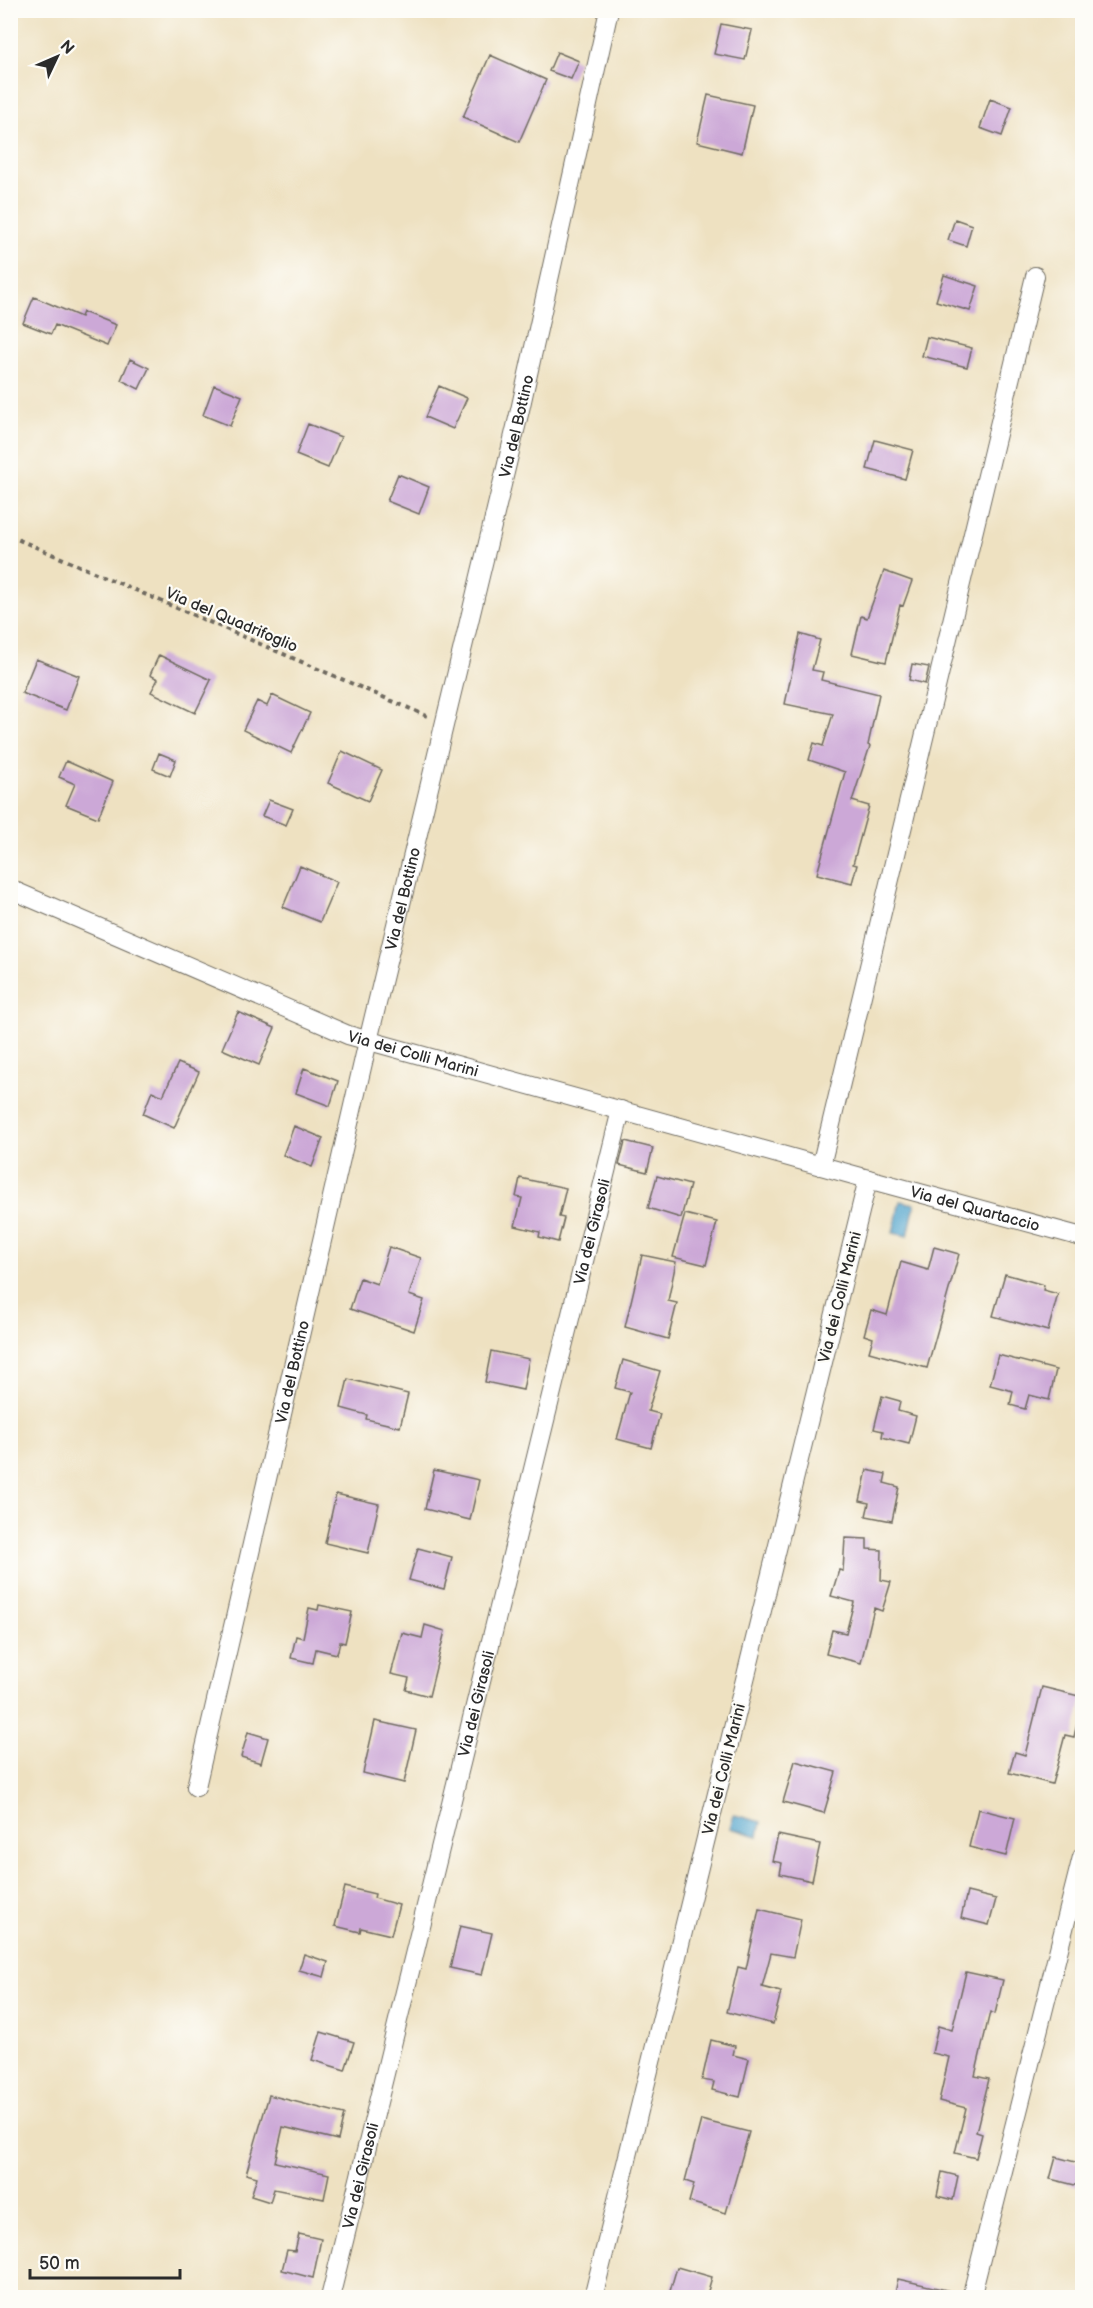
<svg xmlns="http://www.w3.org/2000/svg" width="1093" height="2308" font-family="'Balsamiq Sans',sans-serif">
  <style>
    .water { fill: #52a5cd; stroke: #3e687c; stroke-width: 1.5 }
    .building { fill: #cca8d7 }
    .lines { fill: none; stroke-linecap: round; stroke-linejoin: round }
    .street-casing { stroke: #6f6b60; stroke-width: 20 }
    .path { stroke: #6f6b60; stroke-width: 4; stroke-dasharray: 4.5 4.5; stroke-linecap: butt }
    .street { stroke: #fff; stroke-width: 18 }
    .labels { text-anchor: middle; stroke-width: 4.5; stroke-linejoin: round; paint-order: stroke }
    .street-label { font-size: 16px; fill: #2b2b2b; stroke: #fdfcf7 }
  </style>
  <rect width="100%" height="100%" fill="#fdfcf7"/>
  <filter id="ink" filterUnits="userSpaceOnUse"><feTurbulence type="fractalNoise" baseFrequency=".0167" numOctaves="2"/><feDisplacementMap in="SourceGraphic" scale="12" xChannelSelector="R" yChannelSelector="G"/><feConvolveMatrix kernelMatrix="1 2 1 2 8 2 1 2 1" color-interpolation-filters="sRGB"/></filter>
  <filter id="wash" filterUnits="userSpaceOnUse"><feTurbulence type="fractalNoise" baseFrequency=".008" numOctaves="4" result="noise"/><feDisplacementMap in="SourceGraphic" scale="24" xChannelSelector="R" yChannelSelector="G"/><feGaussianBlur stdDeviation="1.35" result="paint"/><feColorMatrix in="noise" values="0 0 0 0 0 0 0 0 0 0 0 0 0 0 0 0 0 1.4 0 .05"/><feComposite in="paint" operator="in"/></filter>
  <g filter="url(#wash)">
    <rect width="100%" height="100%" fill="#eee1c1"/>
    <path class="water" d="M900,1201L915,1204L908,1236L893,1233Z
      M734,1815L761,1822L758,1836L730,1828Z"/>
    <g id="blocks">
      <path class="building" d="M721,24L752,30L745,60L714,54Z
        M557,52L579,61L571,79L549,71Z
        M490,55L546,80L519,142L463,117Z
        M708,95L753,105L742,153L697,142Z
        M990,99L1012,107L1002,136L980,128Z
        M955,219L972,225L966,246L948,240Z
        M944,275L978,286L970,311L936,301Z
        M34,297L81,317L83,312L116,325L107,346L55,325L51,334L23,323Z
        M927,337L972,348L967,367L922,356Z
        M130,359L149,368L139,389L121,380Z
        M214,385L242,396L230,426L203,415Z
        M439,386L467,398L453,429L425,417Z
        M308,424L341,437L328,468L296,455Z
        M875,440L913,450L905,479L867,469Z
        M398,474L429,487L419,514L387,501Z
        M884,571L912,581L903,606L900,605L886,662L852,654L861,616L867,618Z
        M800,634L820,640L812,670L823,672L821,680L879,694L868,745L870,746L852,801L869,806L853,864L857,865L852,883L817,874L845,772L809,760L814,743L823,746L833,714L785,704Z
        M159,655L211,680L195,713L151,692L158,679L150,675Z
        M36,659L79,676L66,710L22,693Z
        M912,664L929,667L925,684L909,680Z
        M272,695L310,713L291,753L243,730L257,701L267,706Z
        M342,751L382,770L368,801L328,783Z
        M159,753L176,760L170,776L153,769Z
        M66,761L113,782L98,818L66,805L75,784L59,777Z
        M269,800L293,809L286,825L262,816Z
        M300,866L337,882L320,922L283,907Z
        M238,1012L275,1028L259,1065L222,1049Z
        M178,1063L199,1072L174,1128L143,1114L152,1091L163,1096Z
        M304,1068L338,1081L330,1106L296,1093Z
        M294,1126L323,1138L312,1167L283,1155Z
        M625,1141L653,1148L647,1172L619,1165Z
        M657,1176L690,1185L681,1218L648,1208Z
        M520,1178L566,1188L559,1217L564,1218L558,1242L539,1237L540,1232L515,1226L522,1198L516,1197Z
        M685,1214L717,1222L706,1265L673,1257Z
        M389,1247L421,1258L409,1295L424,1300L414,1331L350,1309L360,1278L377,1284Z
        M934,1247L959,1254L927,1368L869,1352L873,1338L864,1335L871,1310L887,1315L901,1262L928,1270Z
        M642,1255L676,1262L668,1301L677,1303L668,1339L625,1327Z
        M1005,1274L1044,1285L1043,1290L1058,1294L1048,1331L993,1316Z
        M491,1351L529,1359L523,1390L485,1382Z
        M998,1355L1056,1370L1049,1400L1029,1395L1025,1409L1010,1405L1013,1391L990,1385Z
        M623,1360L660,1371L648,1411L660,1414L651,1448L617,1439L630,1392L615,1388Z
        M348,1379L408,1394L400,1427L366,1419L367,1415L341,1408Z
        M882,1396L900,1401L898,1411L916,1416L909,1444L882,1437L883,1431L874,1429Z
        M434,1470L479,1480L470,1520L425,1509Z
        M867,1470L886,1474L884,1483L899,1487L892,1521L866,1516L869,1503L860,1501Z
        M336,1494L379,1504L368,1553L325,1543Z
        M845,1538L867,1539V1549L882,1550L881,1580L891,1582L882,1611L874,1608L861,1663L826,1654L832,1630L846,1633L854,1602L831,1596L839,1570L843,1571Z
        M418,1548L452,1557L444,1589L409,1580Z
        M319,1605L352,1612L345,1643L340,1642L337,1654L316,1649L313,1663L291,1658L296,1636L303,1638L309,1608L318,1610Z
        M425,1625L445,1631L429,1696L406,1690L409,1678L391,1674L402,1633L422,1638Z
        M1042,1687L1083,1697L1074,1737L1065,1735L1052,1784L1009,1773L1015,1752L1025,1755Z
        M375,1721L416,1730L404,1783L363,1773Z
        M248,1732L268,1738L261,1763L241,1757Z
        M795,1761L836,1772L824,1813L783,1802Z
        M978,1809L1015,1818L1006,1856L969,1847Z
        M778,1835L820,1844L812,1881L780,1874L782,1863L772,1861Z
        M345,1887L375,1894L374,1898L399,1905L391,1935L361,1928L360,1932L335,1926Z
        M967,1892L996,1899L989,1925L961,1918Z
        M759,1909L801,1919L793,1957L771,1953L762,1987L781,1992L773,2024L727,2012L738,1967L746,1969Z
        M460,1926L492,1933L482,1975L450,1968Z
        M304,1954L328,1962L324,1977L299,1970Z
        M966,1972L1003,1980L995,2014L990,2012L975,2076L989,2079L976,2132L982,2134L976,2158L955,2153L966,2108L939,2101L949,2057L932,2053L938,2026L952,2030Z
        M321,2032L354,2042L345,2070L312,2060Z
        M711,2040L735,2046L733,2055L749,2059L740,2097L712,2090L714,2082L702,2080Z
        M269,2095L344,2114L338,2140L283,2127L275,2162L329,2174L324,2199L274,2189L270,2202L251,2196L257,2177L246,2174Z
        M701,2120L749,2132L726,2213L689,2202L694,2184L685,2181Z
        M1056,2157L1083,2164V2187L1050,2179Z
        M942,2172L958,2176L953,2200L937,2196Z
        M299,2234L321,2239L313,2278L282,2270L287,2250L295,2251Z
        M677,2267L712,2277L706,2298H668Z
        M898,2279L951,2291L950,2298H894Z"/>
    </g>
  </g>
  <g filter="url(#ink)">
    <use href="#blocks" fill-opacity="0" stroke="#6f6b60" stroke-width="1.5"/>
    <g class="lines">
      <g class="street-casing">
        <g id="street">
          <path id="s1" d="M10,889L348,1035L868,1179L593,2298"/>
          <path d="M821,1166L1035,276"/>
          <path id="s2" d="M868,1179L1082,1237"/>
          <path id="s3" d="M196,1787L368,1041L520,410L609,10"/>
          <path id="s4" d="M330,2298L621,1110"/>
          <path d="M971,2298L1082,1857"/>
        </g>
      </g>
      <path class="path" d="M10,536L427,716"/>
      <use href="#street" class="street"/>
    </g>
  </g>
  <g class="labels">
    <g class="street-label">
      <text dy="6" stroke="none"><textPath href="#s3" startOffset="1398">Via del Bottino</textPath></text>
      <text transform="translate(232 619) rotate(23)" y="6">Via del Quadrifoglio</text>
      <text dy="6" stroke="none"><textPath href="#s3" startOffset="912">Via del Bottino</textPath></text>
      <text dy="6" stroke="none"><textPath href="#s1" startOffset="436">Via dei Colli Marini</textPath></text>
      <text dy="6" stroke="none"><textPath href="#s2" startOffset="111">Via del Quartaccio</textPath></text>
      <text dy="6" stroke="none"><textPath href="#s4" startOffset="1098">Via dei Girasoli</textPath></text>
      <text transform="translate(839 1297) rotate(-76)" y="6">Via dei Colli Marini</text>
      <text dy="6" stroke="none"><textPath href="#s3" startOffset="426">Via del Bottino</textPath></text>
      <text dy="6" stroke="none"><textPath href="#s4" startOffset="612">Via dei Girasoli</textPath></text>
      <text transform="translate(723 1769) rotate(-76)" y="6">Via dei Colli Marini</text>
      <text dy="6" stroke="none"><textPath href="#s4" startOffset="126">Via dei Girasoli</textPath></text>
    </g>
  </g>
  <rect width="1093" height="2308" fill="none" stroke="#fdfcf7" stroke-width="36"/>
  <g transform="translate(57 57) rotate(46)" stroke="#fdfcf7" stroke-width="4.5" paint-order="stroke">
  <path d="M0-4.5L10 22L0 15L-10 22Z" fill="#2b2b2b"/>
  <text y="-9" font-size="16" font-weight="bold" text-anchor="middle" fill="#2b2b2b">N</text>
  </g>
  <path d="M30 2269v9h150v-9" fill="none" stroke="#2b2b2b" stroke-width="3"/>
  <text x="39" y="2269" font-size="18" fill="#2b2b2b" stroke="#fdfcf7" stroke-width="4.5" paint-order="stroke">50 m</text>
</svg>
